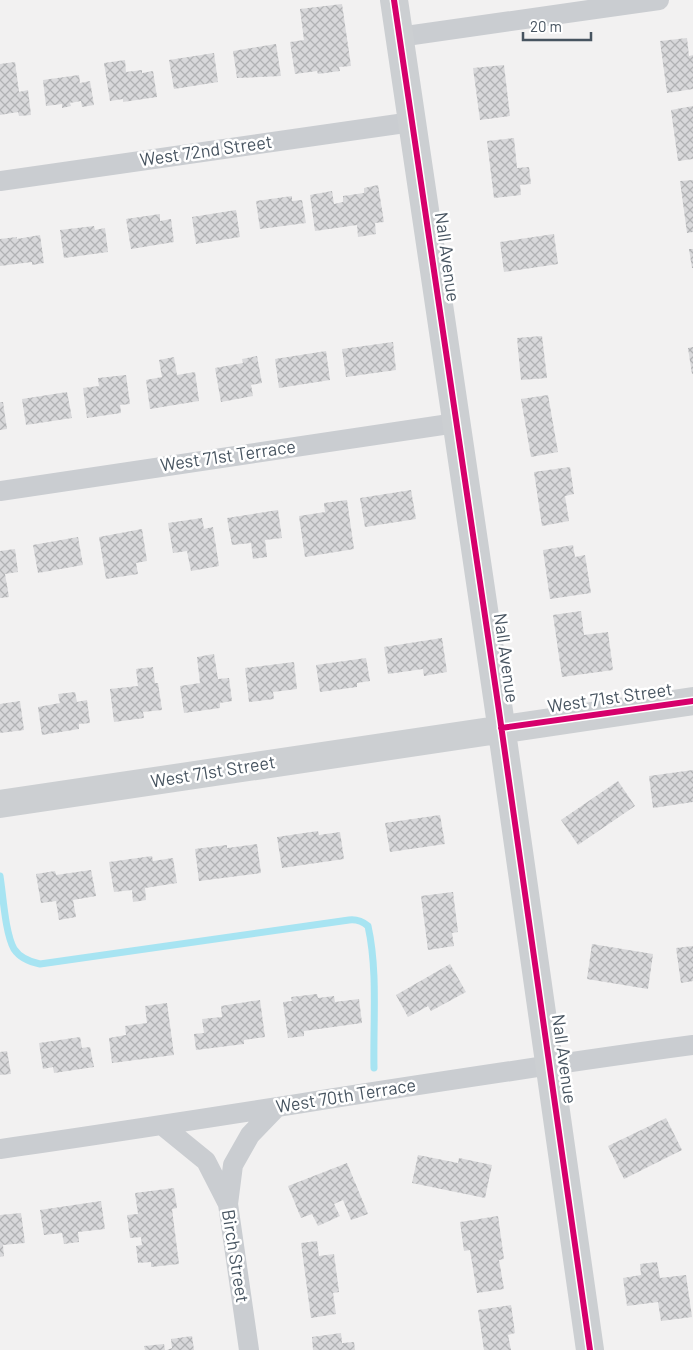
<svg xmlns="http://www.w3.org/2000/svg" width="693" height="1350" font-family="Barlow,sans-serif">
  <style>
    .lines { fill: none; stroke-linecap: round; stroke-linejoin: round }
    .stream { stroke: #a7e4f2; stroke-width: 7 }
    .building { fill: url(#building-cross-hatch) }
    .street { stroke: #cacdd1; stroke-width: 20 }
    .secondary { stroke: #cccfd2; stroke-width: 28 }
    .cycleway-casing { stroke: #fff; stroke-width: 9 }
    .cycleway { stroke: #d6006c; stroke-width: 6 }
    .labels { text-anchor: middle; stroke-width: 5; stroke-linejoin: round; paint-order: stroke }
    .street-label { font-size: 18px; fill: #475460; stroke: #fff }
  </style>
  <defs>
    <pattern id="building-cross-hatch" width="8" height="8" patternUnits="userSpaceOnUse" patternTransform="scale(1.25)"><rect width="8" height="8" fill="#d8d8da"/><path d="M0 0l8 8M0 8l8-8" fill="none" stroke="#b1b2b4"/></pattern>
  </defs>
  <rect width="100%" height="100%" fill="#f2f1f1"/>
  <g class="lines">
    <path class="stream" d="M0,876C3,894 5,933 14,949C20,958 30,962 40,964L349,920C357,919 362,921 368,926C378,971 373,1022 374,1068"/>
  </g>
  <path class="building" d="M342,4L351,66L339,67L340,71L318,74L317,71L295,74L290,42L304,40L300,9Z
    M687,38L689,56L693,55V89L667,93L660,41Z
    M276,44L281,76L237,78L233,51Z
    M214,53L218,82L174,89L169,60Z
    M125,60L126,72L142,70V73L153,71L157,97L123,102V99L110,101L104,63Z
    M15,62L19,92L28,90L31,115L19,116L18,112L0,115V64Z
    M504,65L510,116L480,120L473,68Z
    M79,75L80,83L90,81L94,105L82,107L81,101L70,103L71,106L62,108V104L46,106L43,80Z
    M693,106V159L678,161L671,110Z
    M514,138L517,168L529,167L531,184L520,185L521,195L494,198L487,141Z
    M693,180V232L687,233L680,181Z
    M378,185L384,222L375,223L376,234L358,237L357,225L315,231L310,195L332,191L334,204L343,202V196L364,193V188Z
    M292,196V201L302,200L306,223L260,229L256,201Z
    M236,210L240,237L196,244L192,217Z
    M160,214V221L171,219L174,242L131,249L126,219Z
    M94,226L95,230L105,228L108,252L64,258L60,230Z
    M554,234L558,264L504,272L500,242Z
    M40,235L44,263L32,265V262L0,266V239L17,237V239Z
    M689,249H693V268H692Z
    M542,336L547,378L521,380L517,338Z
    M393,342L396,370L346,377L342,349Z
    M693,347V374H692L688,348Z
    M326,351L330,380L279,388L275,359Z
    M257,356L262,383L251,385L253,396L221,402L215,368L243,363L242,359Z
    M174,357L177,375L195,372L199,401L150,409L146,380L162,377L159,360Z
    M126,375L130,404L120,405L121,413L87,418L83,388L99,386L98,378Z
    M67,392L72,418L26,425L22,399Z
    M548,395L558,452L531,457L521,399Z
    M0,402H3L7,429L0,430Z
    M570,467L574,494L565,496L569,521L542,526L534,472Z
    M411,490L416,519L365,527L360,498Z
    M347,500L354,549L305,557L299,516L325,512L324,503Z
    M278,510L282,538L265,540L267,557L253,559L251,543L232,545L227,518Z
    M202,518L204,529L213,527L219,566L191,571L187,551L173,553L168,523Z
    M142,529L147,561L136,563L138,574L106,579L99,537Z
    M78,537L83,565L38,573L33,545Z
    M573,545L575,557L585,555L591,593L550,599L543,550Z
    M15,549L18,572L5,574L9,597L0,598V551Z
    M581,611L584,635L608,632L613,670L562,677L553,615Z
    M442,638L447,672L424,676L423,669L388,674L384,647Z
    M214,654L218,679L229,678L232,701L220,703V708L184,713L180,686L200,683L197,657Z
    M366,658L370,681L357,683V687L320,692L316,665Z
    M294,662L297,689L273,692L274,699L249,702L245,668Z
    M153,667L155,683H158L162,710L143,712L144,718L114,722L110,689L138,686L136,669Z
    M75,692L77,702L87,700L90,723L79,724V729L42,735L38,707L60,703L58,694Z
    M20,701L24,730L0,733V704Z
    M693,770V802L653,808L649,776Z
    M618,781L635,806L578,845L561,820Z
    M440,815L445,844L390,852L385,823Z
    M318,831L319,835L340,832L344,859L282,868L277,837Z
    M257,844L261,873L199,881L195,849L227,845V848Z
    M152,856L153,861L173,858L177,883L145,888L146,900L133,902L132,890L114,892L109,862Z
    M91,870L96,896L73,900L76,917L59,920L56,901L41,903L36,874L55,871L56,875Z
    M453,892L458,932L452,933L454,946L428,950L421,896Z
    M592,944L653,954L648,989L587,979Z
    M693,946V981L681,983L676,948Z
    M450,964L466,992L431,1011L428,1006L408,1017L396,995Z
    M317,994L318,998L334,996L335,1002L359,999L362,1023L304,1031V1036L288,1038L283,1002L292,1001L291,997Z
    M260,1000L265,1037L244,1040V1044L196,1050L194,1034L204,1033L202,1019L222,1017L221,1006Z
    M167,1003L174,1055L112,1063L109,1038L126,1035L125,1026L147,1023L145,1006Z
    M80,1037L82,1048L90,1047L94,1067L54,1073L53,1067L43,1069L39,1043Z
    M7,1051L11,1074L0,1075V1052Z
    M666,1118L682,1150L624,1179L608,1146Z
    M418,1155L458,1163L459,1158L492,1165L485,1198L412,1183Z
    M347,1163L368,1214L351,1220L343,1200L334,1204L340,1216L318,1226L312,1214L301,1218L288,1186Z
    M174,1188L177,1208L172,1209L179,1264L151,1267V1262L138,1263L136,1246L142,1245L141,1237L130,1238L127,1215L138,1214L135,1193Z
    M101,1201L105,1229L78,1232L79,1242L64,1244L62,1233L44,1235L40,1210Z
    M21,1213L25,1243L3,1245L4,1256L0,1257V1215Z
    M498,1216L504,1259L499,1260L504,1289L477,1293L470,1250L464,1251L460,1222Z
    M317,1241L319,1256L334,1254L339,1292L333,1293L336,1314L311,1318L301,1243Z
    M657,1262L660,1278L686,1275L692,1317L661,1321L658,1302L627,1306L623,1278L641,1275L640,1264Z
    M511,1305L515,1333L508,1335L511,1350H484L478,1310Z
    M341,1333L342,1343L354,1342L355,1350H313L312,1337Z
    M192,1336L194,1350H167L172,1348L171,1339Z
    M164,1344L165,1350H145L144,1346Z"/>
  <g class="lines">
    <path class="street" d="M399,37L659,0
      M0,181L412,122
      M0,491L456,423
      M163,1126L206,1161L228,1204L249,1350
      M0,1149C231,1116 461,1076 693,1045
      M228,1204L233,1165L250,1135L277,1107"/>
    <path class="secondary" d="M394,0L498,704L590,1350
      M0,804L693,701"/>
    <g class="cycleway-casing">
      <path id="cycleway" d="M394,0L498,704L590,1350
        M501,728L693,701"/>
    </g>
    <use href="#cycleway" class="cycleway"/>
  </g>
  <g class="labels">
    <g class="street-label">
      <text transform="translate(206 151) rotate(-8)" y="6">West 72nd Street</text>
      <text transform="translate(447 257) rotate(82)" y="6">Nall Avenue</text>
      <text transform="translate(228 456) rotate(-8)" y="6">West 71st Terrace</text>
      <text transform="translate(506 658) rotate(82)" y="6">Nall Avenue</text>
      <text transform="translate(610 698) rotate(-8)" y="6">West 71st Street</text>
      <text transform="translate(213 772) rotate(-9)" y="6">West 71st Street</text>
      <text transform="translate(564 1059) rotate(82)" y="6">Nall Avenue</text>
      <text transform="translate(346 1096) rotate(-9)" y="6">West 70th Terrace</text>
      <text transform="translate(235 1256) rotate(81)" y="6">Birch Street</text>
    </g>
  </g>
  <path d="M523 32v8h68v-8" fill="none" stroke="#475460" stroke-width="2.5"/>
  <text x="530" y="32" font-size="15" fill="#475460" stroke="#ffffff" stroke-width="4" paint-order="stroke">20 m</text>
</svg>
